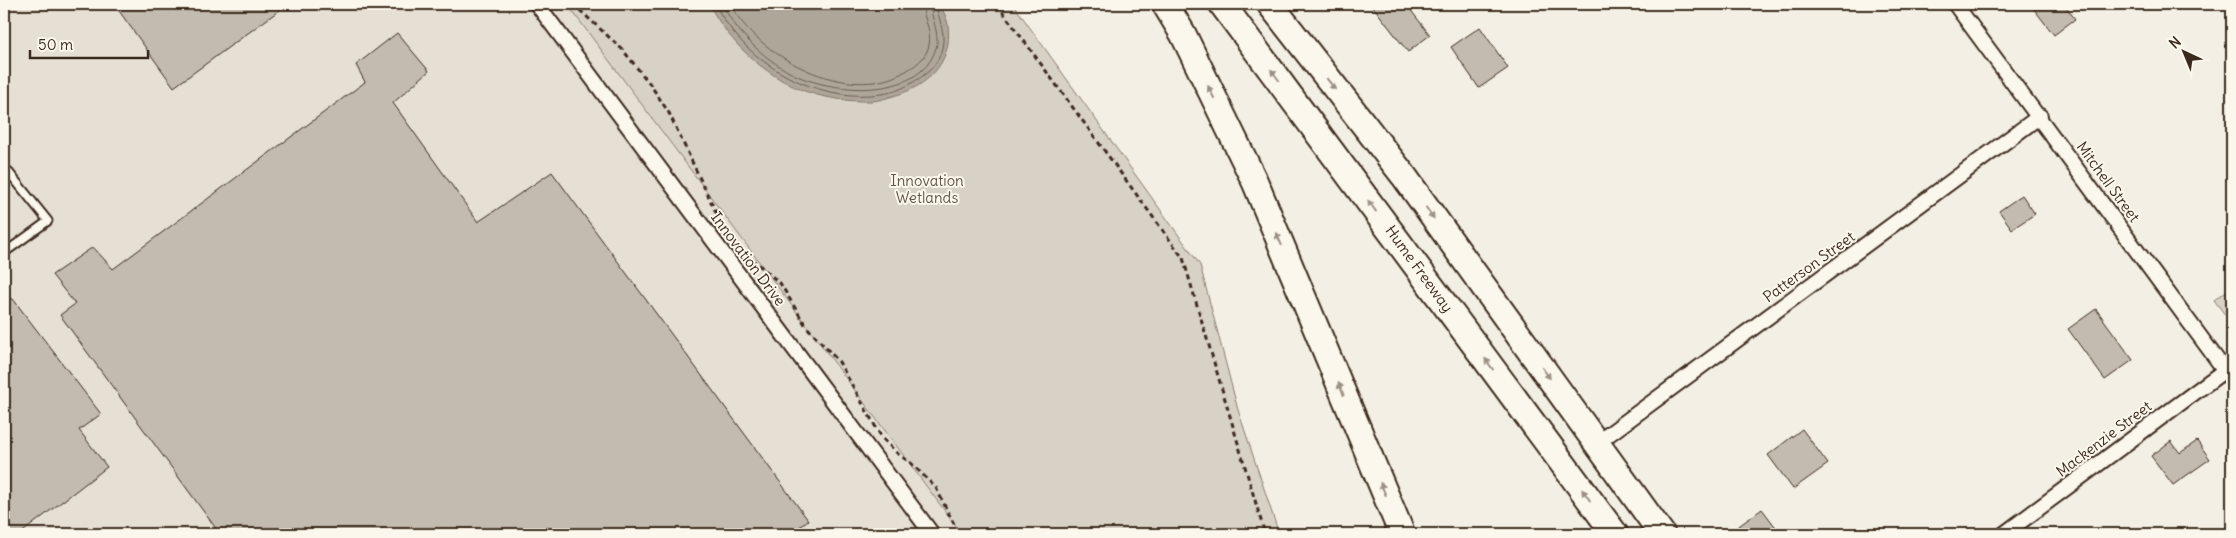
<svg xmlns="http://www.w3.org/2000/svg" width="2236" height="538" font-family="Delius,sans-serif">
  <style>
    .built { fill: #e5dfd4 }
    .green { fill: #d8d1c6; stroke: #8a7e72 }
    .water { fill: #afa69a; stroke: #817468 }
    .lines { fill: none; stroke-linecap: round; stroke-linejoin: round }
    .shore { stroke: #695c50; stroke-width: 1 }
    .building { fill: #c3bbb0; stroke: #3b2a1e }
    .lane-casing { stroke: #3b2a1e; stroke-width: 11 }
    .street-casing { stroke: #3b2a1e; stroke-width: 18 }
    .highway-casing { stroke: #3b2a1e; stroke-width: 29 }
    .path { stroke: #3b2a1e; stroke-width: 3; stroke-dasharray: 5 4; stroke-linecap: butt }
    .lane { stroke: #fbf7ec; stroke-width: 7 }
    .street { stroke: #fbf7ec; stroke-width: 14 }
    .highway { stroke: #fbf7ec; stroke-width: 25 }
    .oneway { fill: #9b9085 }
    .labels { text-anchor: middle; stroke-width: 4; stroke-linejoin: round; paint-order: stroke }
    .park-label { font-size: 15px; fill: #625448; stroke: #fbf7ec }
    .street-label { font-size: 15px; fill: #3b2a1e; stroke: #fbf7ec }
  </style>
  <rect width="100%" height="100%" fill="#f3efe4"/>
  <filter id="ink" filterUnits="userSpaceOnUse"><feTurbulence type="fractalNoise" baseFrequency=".02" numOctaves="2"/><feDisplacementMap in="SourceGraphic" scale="10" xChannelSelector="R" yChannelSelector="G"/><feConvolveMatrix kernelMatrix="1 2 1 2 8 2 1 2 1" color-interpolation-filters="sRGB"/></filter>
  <g filter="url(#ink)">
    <path class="built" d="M4,4H1013L1200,265L1238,410L1279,534H4Z"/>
    <path class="green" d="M567,4H1013L1200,265L1238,410L1279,534H962Z
      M2232,287V324L2214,300Z"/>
    <path class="water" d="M709,4H940C943,11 947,18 948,25C953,63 927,87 893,96C886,98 878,101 871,101C843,102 809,96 785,82C753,64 726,37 709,4Z"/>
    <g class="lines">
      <path class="shore" d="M715,4C742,56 794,90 851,95C871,96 893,95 910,84C924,76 939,66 942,48C946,31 938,19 936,4
        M722,4C736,32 763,58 791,73C829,93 920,102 936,48C940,32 931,19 930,4
        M730,4C757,56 848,105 904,72C915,66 926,59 929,45C932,30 923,18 922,4"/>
    </g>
    <path class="building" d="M114,4H288L174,87Z
      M1371,4H1406L1430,35L1408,52Z
      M2030,4H2064L2075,19L2054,35Z
      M1480,27L1508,68L1479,88L1451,47Z
      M397,33L429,71L393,103L478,222L552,172L808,520L791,534H220L60,315L75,304L52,275L93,247L113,269L365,82L356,65Z
      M2022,195L2035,214L2012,229L1999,211Z
      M4,297L13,299L101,414L79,430L107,467L20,534H4Z
      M2096,309L2133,360L2105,380L2068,329Z
      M1802,429L1828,464L1793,489L1768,455Z
      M2171,441L2180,453L2197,441L2210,459L2173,485L2151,456Z
      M1762,509L1781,534H1728Z"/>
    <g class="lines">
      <g class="lane-casing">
        <path id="lane" d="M4,172L7,170L48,221L4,253"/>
      </g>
      <g class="street-casing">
        <path id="street" d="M537,4L932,534
          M1955,4L2232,380
          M1597,443L2040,116
          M2004,534L2225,370"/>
      </g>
      <g class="highway-casing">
        <path id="highway" d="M1165,4L1183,34L1255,182L1402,534
          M1222,4L1615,534
          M1270,4L1404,176L1662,534"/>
      </g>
      <path class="path" d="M573,4L622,49L650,84L669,113L721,223L741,250L780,283L806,326L839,362L882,438L898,454L911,463L936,488L959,534
        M997,4L1183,258L1265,534"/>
      <use href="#lane" class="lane"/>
      <use href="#street" class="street"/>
      <use href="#highway" class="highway"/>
    </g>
    <defs><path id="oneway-solid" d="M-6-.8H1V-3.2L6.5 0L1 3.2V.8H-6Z" transform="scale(1.25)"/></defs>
    <g class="oneway">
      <use href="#oneway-solid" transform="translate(1275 75) rotate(-127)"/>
      <use href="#oneway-solid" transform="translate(1331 84) rotate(52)"/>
      <use href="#oneway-solid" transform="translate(1211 92) rotate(-116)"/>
      <use href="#oneway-solid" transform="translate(1372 206) rotate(-126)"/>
      <use href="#oneway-solid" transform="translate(1430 213) rotate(54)"/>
      <use href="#oneway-solid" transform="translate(1279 239) rotate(-113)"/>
      <use href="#oneway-solid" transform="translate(1489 364) rotate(-126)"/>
      <use href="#oneway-solid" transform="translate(1546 373) rotate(54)"/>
      <use href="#oneway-solid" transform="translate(1341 389) rotate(-113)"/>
      <use href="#oneway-solid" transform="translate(1383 489) rotate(-113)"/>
      <use href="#oneway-solid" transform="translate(1586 495) rotate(-126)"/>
    </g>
  </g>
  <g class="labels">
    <g class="park-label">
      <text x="927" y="186">Innovation<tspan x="927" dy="17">Wetlands</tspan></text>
    </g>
    <g class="street-label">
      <text transform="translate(2108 182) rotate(54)" y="5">Mitchell Street</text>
      <text transform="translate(748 259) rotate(53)" y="5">Innovation Drive</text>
      <text transform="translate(1809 267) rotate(-36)" y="5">Patterson Street</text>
      <text transform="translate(1419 269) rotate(54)" y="5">Hume Freeway</text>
      <text transform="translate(2104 439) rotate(-37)" y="5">Mackenzie Street</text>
    </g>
  </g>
  <rect width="2236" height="538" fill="none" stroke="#fbf7ec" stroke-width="20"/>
  <rect x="10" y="10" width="2216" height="518" fill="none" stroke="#3b2a1e" stroke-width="2" filter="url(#ink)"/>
  <g transform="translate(2184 52) rotate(316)" stroke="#fbf7ec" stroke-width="4" paint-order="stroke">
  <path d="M0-4L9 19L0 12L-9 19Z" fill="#3b2a1e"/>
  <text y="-8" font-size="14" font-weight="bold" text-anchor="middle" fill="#3b2a1e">N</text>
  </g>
  <path d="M30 50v8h118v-8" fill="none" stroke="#3b2a1e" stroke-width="2.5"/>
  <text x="38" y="50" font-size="15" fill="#3b2a1e" stroke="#fbf7ec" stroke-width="4" paint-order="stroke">50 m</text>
</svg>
